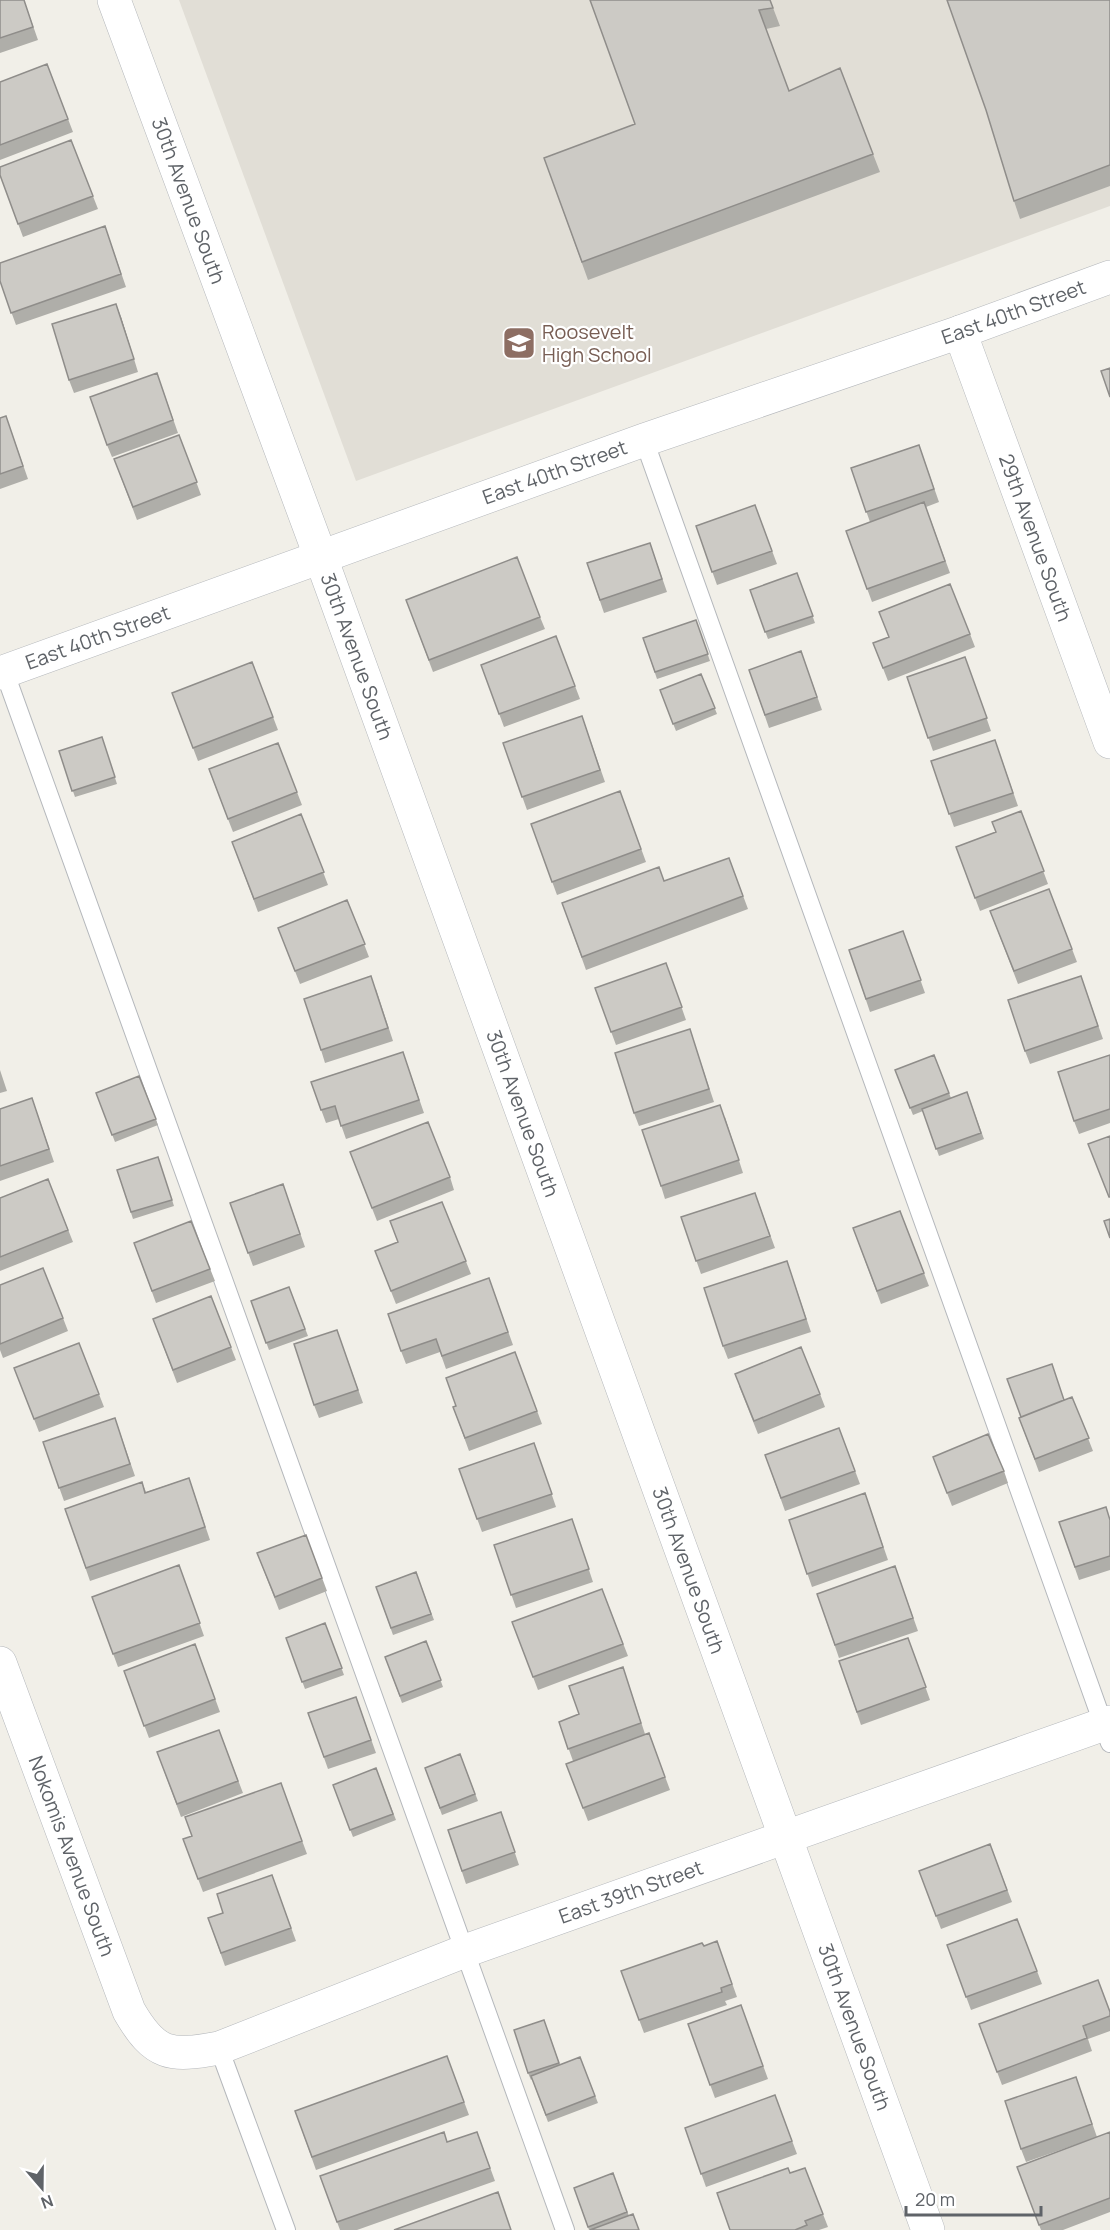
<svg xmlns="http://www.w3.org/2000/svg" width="1110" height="2230" font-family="Manrope,sans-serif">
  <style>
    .education { fill: #e1ded6 }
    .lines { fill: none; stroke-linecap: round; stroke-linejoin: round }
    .service-casing { stroke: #b5b8bc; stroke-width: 20 }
    .minor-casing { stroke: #b5b8bc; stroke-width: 34 }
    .service { stroke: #fff; stroke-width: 18 }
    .minor { stroke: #fff; stroke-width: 33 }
    .wall { fill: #afaea9 }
    .shaded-wall { fill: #8f8d8a }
    .building { fill: #cccac5; stroke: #8f8d8a; stroke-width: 1.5 }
    .labels { text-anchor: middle; stroke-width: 4.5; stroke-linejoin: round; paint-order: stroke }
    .street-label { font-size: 20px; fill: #5f6368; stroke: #fff }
    .education-label { font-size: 20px; fill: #785e54; stroke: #fff; text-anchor: start }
  </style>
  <rect width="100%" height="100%" fill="#f1efe8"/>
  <path class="education" d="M179,0H1110V206L356,481Z"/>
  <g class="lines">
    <g class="service-casing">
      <path id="service" d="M644,440L1110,1743
        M2,665L565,2230
        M219,2048L286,2230"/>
    </g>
    <g class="minor-casing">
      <g id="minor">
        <path id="s1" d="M114,0L321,558L928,2230"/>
        <path id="s2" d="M960,332L1110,742"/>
        <path id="s3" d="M0,673L644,440L960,332L1110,277"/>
        <path id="s4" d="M0,1663L129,2011C155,2056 170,2057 219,2048L465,1951L1110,1722"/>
      </g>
    </g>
    <use href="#service" class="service"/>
    <use href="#minor" class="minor"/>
  </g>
  <path class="wall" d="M0,0H24L38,40L0,53Z
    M770,0L780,26L766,29L789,91L873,154L880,172L588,280L544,158L635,124Z
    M1110,0V186L1020,219L1014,201L986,110Z
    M47,64L73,132L0,160V82Z
    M71,140L98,209L23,237L0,175Z
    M105,226L126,287L16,325L0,281Z
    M121,317L138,372L74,393L69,380Z
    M157,373L178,433L112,457L107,445Z
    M6,416L28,479L0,489V418Z
    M179,435L201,495L137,520L114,459Z
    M919,445L939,502L926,507L950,573L872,602L846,531L870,522L851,468Z
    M755,505L777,564L717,585L696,526Z
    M650,543L667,592L604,613L587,563Z
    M797,573L815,623L768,639L750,590Z
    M406,600L540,617L545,629L433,672Z
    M879,612L970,634L975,647L888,681L873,643L889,637Z
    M696,620L710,661L657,679L643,638Z
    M556,636L580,699L504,727L481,665Z
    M801,651L822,710L769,728L749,670Z
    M965,657L991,731L933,751L907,677Z
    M252,662L278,730L198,761L172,693Z
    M701,674L717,714L676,731L660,690Z
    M582,716L605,782L527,810L503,743Z
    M102,737L117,784L75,797L59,751Z
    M995,740L1018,806L954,827L931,761Z
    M278,743L302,805L233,832L209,770Z
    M620,791L646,862L557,895L531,824Z
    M1021,811L1048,884L980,911L956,847L996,832L992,822Z
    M301,814L328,885L258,912L232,842Z
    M729,858L748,909L586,970L562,903L664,881Z
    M1049,889L1077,962L1018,984L990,911Z
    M347,900L369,957L300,984L278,928Z
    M903,931L925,993L870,1012L849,950Z
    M666,963L686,1020L616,1045L595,988Z
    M1081,976L1103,1039L1030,1064L1025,1051Z
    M376,989L393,1041L325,1063L321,1050Z
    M694,1042L714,1102L639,1126L634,1113Z
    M403,1052L424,1113L346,1139L339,1119L326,1123L311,1082Z
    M934,1055L951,1098L967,1092L984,1139L939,1156L923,1111L913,1115L895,1070Z
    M1110,1055V1123L1079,1134L1074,1121Z
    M0,1070L7,1091L0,1093Z
    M139,1076L158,1125L115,1142L96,1093Z
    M32,1098L54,1162L0,1181V1109Z
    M725,1117L743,1173L665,1199L661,1186Z
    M350,1152L450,1177L454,1190L377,1221Z
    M158,1157L174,1206L133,1219L117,1170Z
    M48,1179L73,1242L0,1271V1198Z
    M283,1184L305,1247L253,1266L230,1203Z
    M755,1193L775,1248L701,1274L681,1217Z
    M442,1202L471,1274L396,1304L375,1251L398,1242Z
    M900,1211L929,1286L881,1304L853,1228Z
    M191,1221L215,1281L156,1303L134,1243Z
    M787,1261L811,1332L728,1359L723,1346Z
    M489,1278L513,1345L446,1369L440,1352L406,1364L401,1351Z
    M0,1285L63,1318L68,1331L3,1358L0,1350Z
    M289,1287L308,1336L269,1350L251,1301Z
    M211,1296L236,1360L177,1383L153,1319Z
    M337,1330L363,1403L319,1418L314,1405Z
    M79,1343L104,1407L39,1432L14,1368Z
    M515,1352L542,1424L469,1451L453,1407L456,1406Z
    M739,1386L820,1394L825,1407L758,1434Z
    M1072,1397L1093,1451L1039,1472L1019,1418Z
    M115,1418L135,1476L64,1501L43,1442Z
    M839,1428L860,1484L785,1511L765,1455Z
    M534,1443L556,1507L482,1532L459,1469Z
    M933,1457L1004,1471L1008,1483L952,1506Z
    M189,1478L210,1540L90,1581L65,1509L142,1482L146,1492Z
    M865,1493L888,1560L812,1587L789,1520Z
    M572,1519L593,1582L516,1608L494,1545Z
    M1110,1519V1570L1079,1580L1059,1522Z
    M306,1535L327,1591L279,1610L257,1553Z
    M179,1565L204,1636L118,1667L92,1597Z
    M895,1566L918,1631L839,1658L817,1594Z
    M416,1572L434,1620L393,1635L376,1587Z
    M602,1589L628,1656L538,1690L512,1622Z
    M325,1623L344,1675L305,1689L286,1638Z
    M908,1638L930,1700L861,1725L839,1661Z
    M426,1641L443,1687L402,1703L385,1657Z
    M195,1644L220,1712L149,1738L124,1671Z
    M623,1667L645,1734L649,1733L670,1790L588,1821L566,1764L573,1761L559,1722L579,1714Z
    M356,1697L376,1753L328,1769L308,1713Z
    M219,1730L243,1793L181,1817L157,1752Z
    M460,1754L478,1801L442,1815L425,1768Z
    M376,1768L396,1820L353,1837L333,1785Z
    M281,1783L307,1854L203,1892L183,1839L192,1836Z
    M501,1812L519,1865L466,1884L448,1830Z
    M990,1844L1012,1902L941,1929L919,1871Z
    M272,1875L296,1941L225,1966L208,1918L223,1913Z
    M1017,1919L1042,1984L971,2010L947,1945Z
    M717,1941L737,1997L725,2001L727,2005L644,2033L621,1971L704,1946Z
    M741,2005L768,2079L715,2098L688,2024Z
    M1110,2012V2031L1088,2039L1092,2051L1002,2085L979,2024Z
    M544,2020L560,2065L580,2057L598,2103L548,2122L532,2079L531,2080L528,2073Z
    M447,2056L469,2115L316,2170L295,2111Z
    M1076,2077L1097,2137L1110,2132V2212L1063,2230H1041L1017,2167L1086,2141L1026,2162L1021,2149Z
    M775,2095L797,2154L706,2187L685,2128Z
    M477,2132L495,2181L357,2230H340L320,2176L447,2142Z
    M805,2168L828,2227L819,2230H730L790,2173Z
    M613,2173L629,2216L639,2230H589L574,2188Z"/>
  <path class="shaded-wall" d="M116,304L121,317L138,372L134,359Z"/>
  <path class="building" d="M0,0H24L33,27L0,38Z
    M590,0H770L773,8L759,10L789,91L840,68L873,154L582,262L544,158L635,124Z
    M947,0H1110V165L1014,201L986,110Z
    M47,64L68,119L0,145V82Z
    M71,140L93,196L18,224L0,175V167Z
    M105,226L121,274L11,313L0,281V263Z
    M116,304L134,359L69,380L52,324Z
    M1110,368V397L1101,371Z
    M157,373L173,420L107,445L90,397Z
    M6,416L23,466L0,474V418Z
    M179,435L197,482L133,507L114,459Z
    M919,445L934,489L866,512L851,468Z
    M924,502L945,561L867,589L846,531Z
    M755,505L772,551L712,572L696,526Z
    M650,543L662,579L600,600L587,563Z
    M517,557L540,617L429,660L406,600Z
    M797,573L813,616L765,632L750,590Z
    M950,584L970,634L883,668L873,643L889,637L879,612Z
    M696,620L708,654L655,672L643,638Z
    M556,636L575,686L499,714L481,665Z
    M801,651L817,697L765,715L749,670Z
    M965,657L987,718L928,738L907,677Z
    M252,662L273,717L193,748L172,693Z
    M701,674L715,708L673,724L660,690Z
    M582,716L600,770L522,797L503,743Z
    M102,737L115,777L72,791L59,751Z
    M995,740L1013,793L949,814L931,761Z
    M278,743L297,792L228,819L209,769Z
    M620,791L641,849L552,882L531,824Z
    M1021,811L1044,871L975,898L956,847L996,832L992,822Z
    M301,814L324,872L254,899L232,842Z
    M729,858L743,896L582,957L562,903L659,867L664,881Z
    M1049,889L1072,949L1014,971L990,911Z
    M347,900L365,944L295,971L278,928Z
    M903,931L921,980L866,999L849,950Z
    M666,963L682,1007L611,1032L595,988Z
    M371,976L388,1028L321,1050L304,999Z
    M1081,976L1098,1026L1025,1051L1008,1000Z
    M690,1029L709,1089L634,1113L615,1053Z
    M403,1052L419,1100L341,1126L335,1106L321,1110L311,1082Z
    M934,1055L949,1093L910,1108L895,1070Z
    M1110,1055V1109L1074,1121L1058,1072Z
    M139,1076L156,1119L112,1135L96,1093Z
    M967,1092L981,1133L936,1149L922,1109Z
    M32,1098L49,1149L0,1166V1109Z
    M720,1105L739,1160L661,1186L642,1130Z
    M428,1122L450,1177L372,1208L350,1152Z
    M1110,1136V1197H1109L1088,1144Z
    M158,1157L172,1200L131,1212L117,1170Z
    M48,1179L68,1230L0,1257V1198Z
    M283,1184L300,1234L248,1253L230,1203Z
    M755,1193L770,1236L696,1261L681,1217Z
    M442,1202L466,1261L391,1291L375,1251L398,1242L390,1221Z
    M900,1211L924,1273L877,1291L853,1228Z
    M1110,1219V1238L1104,1221Z
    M191,1221L210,1269L152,1291L134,1243Z
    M787,1261L806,1319L723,1346L704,1288Z
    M43,1268L63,1318L0,1344V1285Z
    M489,1278L508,1332L442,1356L436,1339L401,1351L388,1314Z
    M289,1287L305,1329L266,1343L251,1301Z
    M211,1296L231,1347L173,1370L153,1319Z
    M337,1330L358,1390L314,1405L294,1344Z
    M79,1343L99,1394L34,1419L14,1368Z
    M801,1347L820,1394L754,1421L735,1374Z
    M515,1352L537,1411L465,1438L453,1407L456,1406L446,1378Z
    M1052,1364L1064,1400L1021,1417L1007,1379Z
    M1072,1397L1089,1438L1035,1459L1019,1418Z
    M115,1418L130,1464L59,1488L43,1442Z
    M839,1428L855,1471L781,1498L765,1455Z
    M988,1434L1004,1471L947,1493L933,1457Z
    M534,1443L552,1494L477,1519L459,1469Z
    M189,1478L205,1527L86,1568L65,1509L142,1482L145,1493Z
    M865,1493L883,1547L807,1574L789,1520Z
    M1106,1507L1110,1520V1556L1075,1567L1059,1522Z
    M572,1519L589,1569L511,1595L494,1545Z
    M306,1535L322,1578L275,1597L257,1553Z
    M179,1565L200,1623L113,1654L92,1597Z
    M895,1566L913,1618L835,1645L817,1594Z
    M416,1572L431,1614L391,1628L376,1587Z
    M602,1589L623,1644L533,1677L512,1622Z
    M325,1623L342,1668L302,1682L286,1638Z
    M908,1638L926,1687L857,1712L839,1661Z
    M426,1641L441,1680L400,1696L385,1657Z
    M195,1644L215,1699L144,1726L124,1671Z
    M623,1667L641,1723L568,1749L559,1722L579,1714L569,1686Z
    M356,1697L371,1740L324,1757L308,1713Z
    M219,1730L238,1781L177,1804L157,1752Z
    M649,1733L665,1777L583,1808L566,1764Z
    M460,1754L475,1794L440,1808L425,1768Z
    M376,1768L393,1814L350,1830L333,1785Z
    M281,1783L302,1841L198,1879L183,1839L192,1836L185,1817Z
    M501,1812L515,1852L462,1871L448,1830Z
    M990,1844L1007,1890L936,1916L919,1871Z
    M272,1875L291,1928L221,1953L208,1918L223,1913L217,1894Z
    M1017,1919L1037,1971L966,1997L947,1945Z
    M717,1941L732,1984L721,1988L722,1992L639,2020L621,1971L702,1943L704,1946Z
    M1098,1980L1110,2012V2016L1083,2026L1087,2038L997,2072L979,2024Z
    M741,2005L763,2066L710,2085L688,2024Z
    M544,2020L559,2063L528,2073L514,2030Z
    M447,2056L464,2102L312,2157L295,2111Z
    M580,2057L595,2096L546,2115L531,2076Z
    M1076,2077L1092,2124L1021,2149L1005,2101Z
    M775,2095L792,2141L701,2174L685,2128Z
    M444,2132L447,2142L477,2132L490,2168L337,2222L320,2176Z
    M1110,2132V2198L1039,2225L1017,2167Z
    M788,2168L790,2173L805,2168L823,2214L805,2221L807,2225L795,2230H730L717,2193Z
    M613,2173L627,2212L588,2227L574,2188Z
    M498,2192L511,2230H394Z
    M633,2214L639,2230H590Z"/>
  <defs>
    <g id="school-square" transform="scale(1.725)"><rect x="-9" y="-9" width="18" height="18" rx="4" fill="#8d6e63" stroke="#fff"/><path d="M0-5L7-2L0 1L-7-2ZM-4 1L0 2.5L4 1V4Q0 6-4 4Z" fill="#fff"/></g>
  </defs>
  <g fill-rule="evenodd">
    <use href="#school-square" x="519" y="343"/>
  </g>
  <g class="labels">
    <g class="street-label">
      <text dy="7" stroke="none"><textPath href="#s1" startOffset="214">30th Avenue South</textPath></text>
      <text dy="7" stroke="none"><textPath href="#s3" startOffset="1076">East 40th Street</textPath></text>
      <text dy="7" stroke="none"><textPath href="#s3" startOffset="590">East 40th Street</textPath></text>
      <text dy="7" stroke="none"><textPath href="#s2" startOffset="219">29th Avenue South</textPath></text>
      <text dy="7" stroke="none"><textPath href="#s3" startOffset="104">East 40th Street</textPath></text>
      <text dy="7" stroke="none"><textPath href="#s1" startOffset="700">30th Avenue South</textPath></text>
      <text dy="7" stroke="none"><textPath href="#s1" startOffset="1186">30th Avenue South</textPath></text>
      <text dy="7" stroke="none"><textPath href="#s1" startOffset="1672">30th Avenue South</textPath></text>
      <text dy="7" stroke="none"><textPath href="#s4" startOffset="206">Nokomis Avenue South</textPath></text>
      <text dy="7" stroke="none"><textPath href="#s4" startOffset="920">East 39th Street</textPath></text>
      <text dy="7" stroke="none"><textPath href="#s1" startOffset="2158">30th Avenue South</textPath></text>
    </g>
    <g class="education-label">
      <text x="542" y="339">Roosevelt<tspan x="542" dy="23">High School</tspan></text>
    </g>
  </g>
  <g transform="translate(42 2188) rotate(160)" stroke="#ffffff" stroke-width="4.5" paint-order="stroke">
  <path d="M0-4.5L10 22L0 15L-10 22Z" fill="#5f6368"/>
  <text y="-9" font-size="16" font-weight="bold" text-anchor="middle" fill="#5f6368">N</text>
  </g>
  <path d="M906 2206v9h135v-9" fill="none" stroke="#5f6368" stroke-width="3"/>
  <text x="915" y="2206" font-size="18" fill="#5f6368" stroke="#ffffff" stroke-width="4.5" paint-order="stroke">20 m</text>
</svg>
